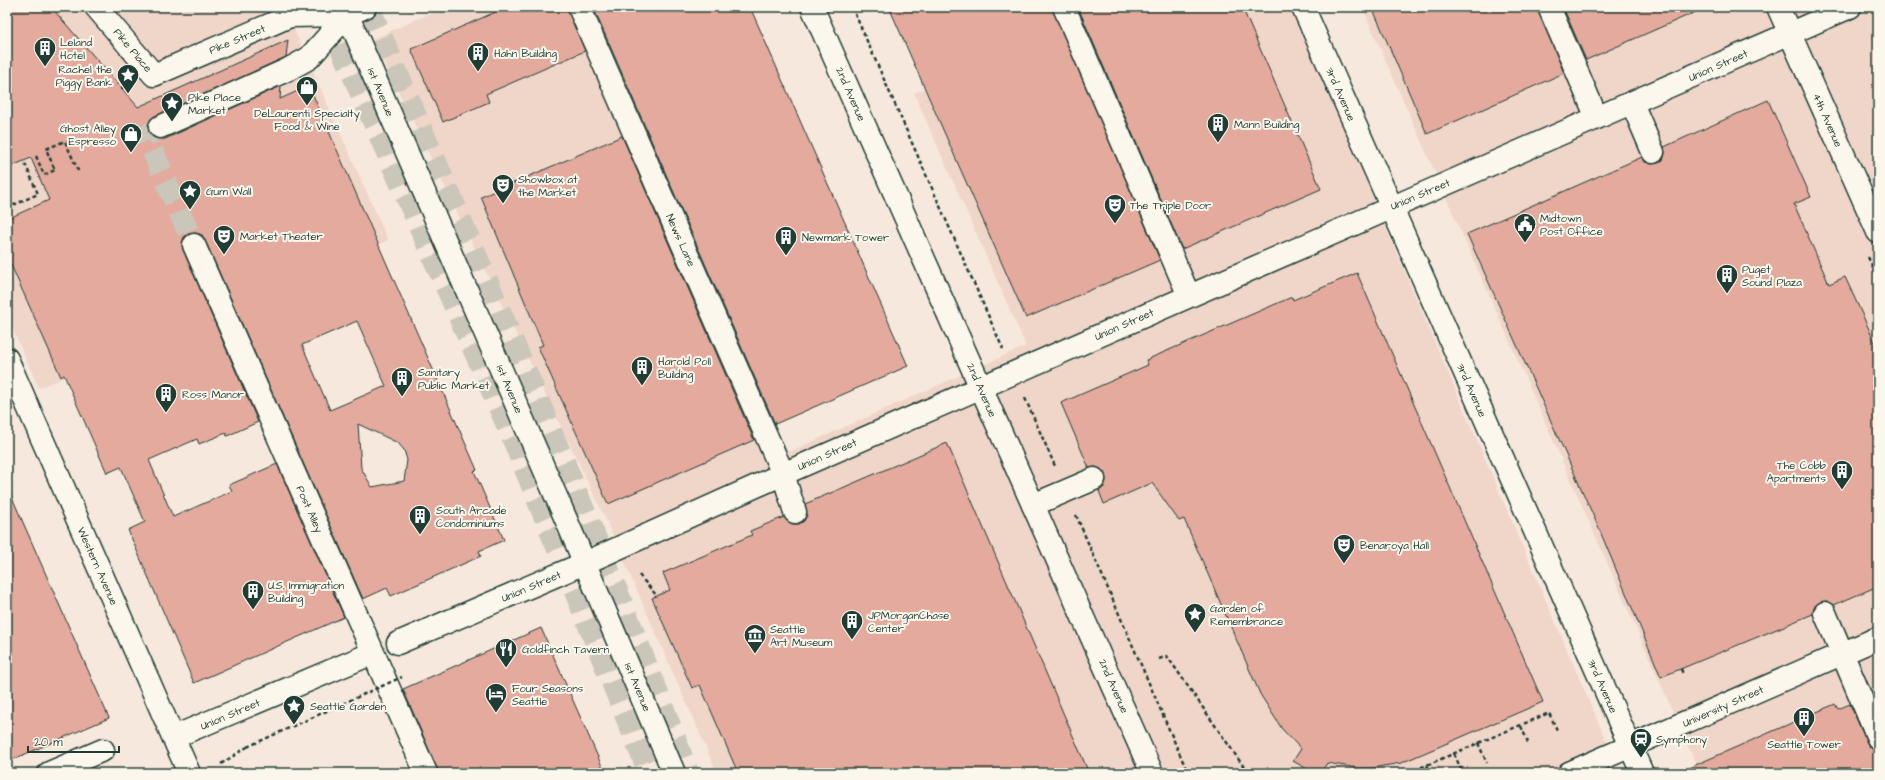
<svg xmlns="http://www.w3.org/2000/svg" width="1885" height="780" font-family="'Architects Daughter',sans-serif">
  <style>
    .built { fill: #f0d5c9 }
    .building { fill: #e3aa9d; stroke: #1f3d34; fill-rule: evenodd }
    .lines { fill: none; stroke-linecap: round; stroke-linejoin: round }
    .minor-tunnel { stroke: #cbc6ba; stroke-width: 22; stroke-dasharray: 22 11; stroke-linecap: butt }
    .highway-tunnel { stroke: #cbc6ba; stroke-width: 22; stroke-dasharray: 22 11; stroke-linecap: butt }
    .minor-casing { stroke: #1f3d34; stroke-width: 25 }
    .major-casing { stroke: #1f3d34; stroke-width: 25 }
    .path { stroke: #1f3d34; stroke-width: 2.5; stroke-dasharray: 4 3; stroke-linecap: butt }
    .minor { stroke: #fbf7ec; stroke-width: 22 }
    .major { stroke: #fbf7ec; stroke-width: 22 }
    .path-bridge { stroke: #1f3d34; stroke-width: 2.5; stroke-dasharray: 4 3; stroke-linecap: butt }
    .labels { text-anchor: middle; stroke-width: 4; stroke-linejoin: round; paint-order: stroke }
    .street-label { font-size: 11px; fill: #1f3d34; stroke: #fbf7ec }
    .poi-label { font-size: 11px; fill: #1f3d34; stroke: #fbf7ec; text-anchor: start }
  </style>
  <rect width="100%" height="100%" fill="#f6e8dc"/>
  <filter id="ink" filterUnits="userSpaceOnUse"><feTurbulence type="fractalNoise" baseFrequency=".025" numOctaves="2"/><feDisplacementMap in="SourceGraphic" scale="8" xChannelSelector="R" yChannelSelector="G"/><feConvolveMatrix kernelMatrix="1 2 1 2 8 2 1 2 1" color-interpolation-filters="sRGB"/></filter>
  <g filter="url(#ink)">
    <path class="built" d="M7,7H284L388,240L39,388L7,317Z
      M444,7H572L769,461L1026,346L914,93L1078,24L1071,7H1291L1620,773H717L603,513L373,39Z
      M1362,7H1878V773H1700Z"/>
    <path class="building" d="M7,7H51L138,107L288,40L286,57L155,116L150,120L148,125V132L153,137L158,139H165L281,86L280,99L309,86L477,470L474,471L504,540L479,551L481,556L391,596L387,588L363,599L205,240L202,235L196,233L189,234L184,237L182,243L183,250L258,422L227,436L226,433L199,444L197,439L149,460L173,517L232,491L229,485L277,464L344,617L194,683L128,530L145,522L121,467L107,473L64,375L61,377L7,256V219L49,200L31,158L7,168ZM357,321L386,386L330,410L302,345ZM358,424L398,443L404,450L407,460L404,481L372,487L361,468Z
      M507,7H567L585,51L486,94L489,102L443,122L411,49Z
      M593,7H750L908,366L775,424Z
      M889,7H1052L1160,260L1026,318Z
      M1078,7H1242L1321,189L1182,249Z
      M1372,7H1537L1564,73L1427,134Z
      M1563,7H1707L1586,60Z
      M1768,100L1811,197L1794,204L1811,243L1829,284L1845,277L1878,349V586L1834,605L1827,601L1820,602L1815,606L1813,614L1661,677L1597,524L1467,234L1642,157L1645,162L1651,164L1658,163L1663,160L1665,154L1664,147Z
      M622,136L754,440L608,504L538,347L543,345L481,197Z
      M1357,273L1543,702L1401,763L1372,768H1357L1327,763L1321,773H1314L1293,761L1301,749L1282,729L1260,694L1184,519L1179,521L1152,483L1104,504L1099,491L1104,487L1106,481L1105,474L1101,469L1096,467L1089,468L1061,403L1148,365L1146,360L1292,297L1293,300Z
      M947,443L1089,773H738L700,685L692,688L652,598L670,590L663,573L752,535L750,531L784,517L787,521L792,524H799L804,521L807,515L805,504Z
      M7,486L109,718L7,762Z
      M541,628L605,773H439L403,689Z
      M1835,704L1838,709L1850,704L1867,743L1871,748L1878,750V773H1677Z"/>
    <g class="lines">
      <path class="minor-tunnel" d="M160,127L146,136L194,245"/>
      <path class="highway-tunnel" d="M369,7C478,261 591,514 688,773
        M326,14L510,432L649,773"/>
      <g class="minor-casing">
        <path id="minor" d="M96,7L154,75L290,16L347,15L365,7
          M579,7L783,474L795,512
          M1064,7L1189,296
          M1549,7L1597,118
          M1632,103L1653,152
          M160,127L289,69L309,58L347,15
          M194,245L426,773
          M1033,505L1094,479
          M1825,613L1878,738
          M398,643L585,563L783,474L1850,7
          M174,737L373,653
          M49,773L103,750
          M1569,773L1878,638"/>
      </g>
      <g class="major-casing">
        <path id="major" d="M344,7L568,524L674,773
          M812,7L1152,773
          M1303,7L1642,773
          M1778,7L1878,232
          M7,359L189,773"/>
      </g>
      <path class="path" d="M852,7L1003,349
        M121,88L127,86
        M36,156L44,175L55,170L46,149L65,141L79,173
        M7,208L38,194L24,161
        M1868,257L1878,278
        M1025,398L1055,466
        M1076,515L1188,773
        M639,575L657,596
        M1159,659L1167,656L1248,773
        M1681,669L1683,674
        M1521,726L1529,745
        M1478,743L1487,763
        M1454,754L1463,773
        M221,764L247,747
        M1427,765L1431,773
        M131,773L137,770
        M1305,773L1307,769
        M1408,773L1549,713L1558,732"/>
      <use href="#minor" class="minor"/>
      <use href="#major" class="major"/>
      <path class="path-bridge" d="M247,747L402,677"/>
    </g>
  </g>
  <defs>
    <g id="building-pin" transform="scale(1.15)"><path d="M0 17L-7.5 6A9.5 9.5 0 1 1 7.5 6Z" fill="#1f3d34" stroke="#fbf7ec"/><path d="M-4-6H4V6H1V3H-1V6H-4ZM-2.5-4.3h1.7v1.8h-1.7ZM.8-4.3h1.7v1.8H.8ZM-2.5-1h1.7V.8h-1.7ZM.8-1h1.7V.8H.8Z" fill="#fff"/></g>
    <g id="sight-pin" transform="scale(1.15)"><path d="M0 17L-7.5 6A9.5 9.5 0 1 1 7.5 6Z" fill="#1f3d34" stroke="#fbf7ec"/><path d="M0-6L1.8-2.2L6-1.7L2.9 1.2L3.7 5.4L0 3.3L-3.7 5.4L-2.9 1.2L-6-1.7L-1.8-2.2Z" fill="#fff"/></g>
    <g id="shop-pin" transform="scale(1.15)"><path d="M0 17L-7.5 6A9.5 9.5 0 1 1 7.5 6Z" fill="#1f3d34" stroke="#fbf7ec"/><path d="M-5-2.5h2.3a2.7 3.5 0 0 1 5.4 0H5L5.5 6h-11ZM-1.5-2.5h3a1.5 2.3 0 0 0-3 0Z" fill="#fff"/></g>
    <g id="theatre-pin" transform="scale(1.15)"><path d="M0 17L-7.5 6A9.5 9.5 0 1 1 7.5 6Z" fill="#1f3d34" stroke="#fbf7ec"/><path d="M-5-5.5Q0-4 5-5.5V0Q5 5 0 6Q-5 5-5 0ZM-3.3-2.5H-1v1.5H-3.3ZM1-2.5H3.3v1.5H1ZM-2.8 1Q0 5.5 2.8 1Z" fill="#fff"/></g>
    <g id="civic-pin" transform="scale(1.15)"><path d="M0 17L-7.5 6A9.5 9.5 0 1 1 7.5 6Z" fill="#1f3d34" stroke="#fbf7ec"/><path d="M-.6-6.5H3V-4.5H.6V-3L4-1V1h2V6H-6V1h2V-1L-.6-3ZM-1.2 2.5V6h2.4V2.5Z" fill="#fff"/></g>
    <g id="museum-pin" transform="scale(1.15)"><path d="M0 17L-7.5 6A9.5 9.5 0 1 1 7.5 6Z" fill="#1f3d34" stroke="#fbf7ec"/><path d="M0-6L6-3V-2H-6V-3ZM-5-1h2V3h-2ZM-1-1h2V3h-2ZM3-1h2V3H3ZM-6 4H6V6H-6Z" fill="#fff"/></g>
    <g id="restaurant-pin" transform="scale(1.15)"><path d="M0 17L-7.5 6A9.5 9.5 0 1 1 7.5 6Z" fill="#1f3d34" stroke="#fbf7ec"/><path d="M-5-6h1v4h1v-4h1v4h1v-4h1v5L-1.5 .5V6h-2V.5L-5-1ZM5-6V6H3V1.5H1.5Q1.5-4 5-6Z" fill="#fff"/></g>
    <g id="hotel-pin" transform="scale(1.15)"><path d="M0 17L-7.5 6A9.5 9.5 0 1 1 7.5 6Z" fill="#1f3d34" stroke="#fbf7ec"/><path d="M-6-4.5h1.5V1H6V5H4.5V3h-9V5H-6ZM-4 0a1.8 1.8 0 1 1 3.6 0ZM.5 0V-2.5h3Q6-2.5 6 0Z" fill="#fff"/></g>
    <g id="station-pin" transform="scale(1.15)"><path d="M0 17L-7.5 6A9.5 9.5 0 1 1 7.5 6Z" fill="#1f3d34" stroke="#fbf7ec"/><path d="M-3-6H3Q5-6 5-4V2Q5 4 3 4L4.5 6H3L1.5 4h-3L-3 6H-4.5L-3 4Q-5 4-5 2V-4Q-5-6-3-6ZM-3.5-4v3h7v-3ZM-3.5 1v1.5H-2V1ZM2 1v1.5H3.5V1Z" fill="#fff"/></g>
  </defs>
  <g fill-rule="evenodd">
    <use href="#building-pin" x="45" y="48"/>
    <use href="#building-pin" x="478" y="53"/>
    <use href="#sight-pin" x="128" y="75"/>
    <use href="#shop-pin" x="307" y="87"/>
    <use href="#sight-pin" x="172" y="103"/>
    <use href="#building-pin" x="1218" y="124"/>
    <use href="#shop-pin" x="131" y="134"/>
    <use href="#theatre-pin" x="503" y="185"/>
    <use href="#sight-pin" x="190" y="191"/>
    <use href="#theatre-pin" x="1115" y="205"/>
    <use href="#civic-pin" x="1525" y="224"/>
    <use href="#theatre-pin" x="224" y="236"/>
    <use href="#building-pin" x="786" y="237"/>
    <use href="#building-pin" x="1727" y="275"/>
    <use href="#building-pin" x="642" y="367"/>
    <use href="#building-pin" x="402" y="378"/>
    <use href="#building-pin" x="166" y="394"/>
    <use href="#building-pin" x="1842" y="471"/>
    <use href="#building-pin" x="420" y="516"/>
    <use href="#theatre-pin" x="1344" y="545"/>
    <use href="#building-pin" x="253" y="591"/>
    <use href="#sight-pin" x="1195" y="614"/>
    <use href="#building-pin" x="852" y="621"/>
    <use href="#museum-pin" x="755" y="635"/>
    <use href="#restaurant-pin" x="506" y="649"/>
    <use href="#hotel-pin" x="496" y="694"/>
    <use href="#sight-pin" x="294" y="706"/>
    <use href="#building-pin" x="1804" y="718"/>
    <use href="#station-pin" x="1641" y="739"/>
  </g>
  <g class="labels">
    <g class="street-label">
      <text transform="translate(237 39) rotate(-23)" y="4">Pike Street</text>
      <text transform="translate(133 50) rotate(50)" y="4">Pike Place</text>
      <text transform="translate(1718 65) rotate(-24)" y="4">Union Street</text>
      <text transform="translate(381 92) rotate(67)" y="4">1st Avenue</text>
      <text transform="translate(851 94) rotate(66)" y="4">2nd Avenue</text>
      <text transform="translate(1341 94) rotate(66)" y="4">3rd Avenue</text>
      <text transform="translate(1828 120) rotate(66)" y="4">4th Avenue</text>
      <text transform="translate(1420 194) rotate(-23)" y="4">Union Street</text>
      <text transform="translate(681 240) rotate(66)" y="4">News Lane</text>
      <text transform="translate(1124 324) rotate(-24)" y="4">Union Street</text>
      <text transform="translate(510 389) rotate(67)" y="4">1st Avenue</text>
      <text transform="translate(982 390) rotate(66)" y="4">2nd Avenue</text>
      <text transform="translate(1472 390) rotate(66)" y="4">3rd Avenue</text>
      <text transform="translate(827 454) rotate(-24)" y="4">Union Street</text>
      <text transform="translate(310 509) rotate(66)" y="4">Post Alley</text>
      <text transform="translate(98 566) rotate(66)" y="4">Western Avenue</text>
      <text transform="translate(531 586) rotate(-23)" y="4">Union Street</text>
      <text transform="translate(1114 686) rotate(66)" y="4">2nd Avenue</text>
      <text transform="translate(1603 686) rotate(66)" y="4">3rd Avenue</text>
      <text transform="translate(638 687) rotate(67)" y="4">1st Avenue</text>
      <text transform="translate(1723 706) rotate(-24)" y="4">University Street</text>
      <text transform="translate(230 714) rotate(-23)" y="4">Union Street</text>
    </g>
    <g class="poi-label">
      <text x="60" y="46">Leland<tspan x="60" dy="13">Hotel</tspan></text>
      <text x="494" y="57">Hahn Building</text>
      <text x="112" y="73" text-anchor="end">Rachel the<tspan x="112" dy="13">Piggy Bank</tspan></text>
      <text x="188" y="101">Pike Place<tspan x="188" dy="13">Market</tspan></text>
      <text x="307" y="117" text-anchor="middle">DeLaurenti Specialty<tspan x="307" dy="13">Food &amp; Wine</tspan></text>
      <text x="1234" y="128">Mann Building</text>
      <text x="116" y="132" text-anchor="end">Ghost Alley<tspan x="116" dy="13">Espresso</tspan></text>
      <text x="518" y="183">Showbox at<tspan x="518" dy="13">the Market</tspan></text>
      <text x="206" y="195">Gum Wall</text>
      <text x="1130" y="209">The Triple Door</text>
      <text x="1540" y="222">Midtown<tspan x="1540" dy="13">Post Office</tspan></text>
      <text x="240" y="240">Market Theater</text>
      <text x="802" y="241">Newmark Tower</text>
      <text x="1742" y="273">Puget<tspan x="1742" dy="13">Sound Plaza</tspan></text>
      <text x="658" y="365">Harold Poll<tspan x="658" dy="13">Building</tspan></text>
      <text x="418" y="376">Sanitary<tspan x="418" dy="13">Public Market</tspan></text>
      <text x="182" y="398">Ross Manor</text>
      <text x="1826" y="469" text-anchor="end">The Cobb<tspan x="1826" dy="13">Apartments</tspan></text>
      <text x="436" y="514">South Arcade<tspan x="436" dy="13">Condominiums</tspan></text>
      <text x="1360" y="549">Benaroya Hall</text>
      <text x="268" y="589">U.S. Immigration<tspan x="268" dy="13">Building</tspan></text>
      <text x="1210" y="612">Garden of<tspan x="1210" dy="13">Remembrance</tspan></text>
      <text x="868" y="619">JPMorganChase<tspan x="868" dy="13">Center</tspan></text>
      <text x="770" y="633">Seattle<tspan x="770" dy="13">Art Museum</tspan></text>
      <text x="522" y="653">Goldfinch Tavern</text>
      <text x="512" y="692">Four Seasons<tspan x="512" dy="13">Seattle</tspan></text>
      <text x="310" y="710">Seattle Garden</text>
      <text x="1656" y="743">Symphony</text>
      <text x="1804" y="748" text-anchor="middle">Seattle Tower</text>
    </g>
  </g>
  <rect width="1885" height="780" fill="none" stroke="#fbf7ec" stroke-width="24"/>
  <rect x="12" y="12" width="1861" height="756" fill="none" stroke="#1f3d34" stroke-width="1.5" filter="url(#ink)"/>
  <path d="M28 746v6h91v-6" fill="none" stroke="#1f3d34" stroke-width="2"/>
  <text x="34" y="746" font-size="12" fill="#1f3d34" stroke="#fbf7ec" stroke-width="3" paint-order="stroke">20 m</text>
</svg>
